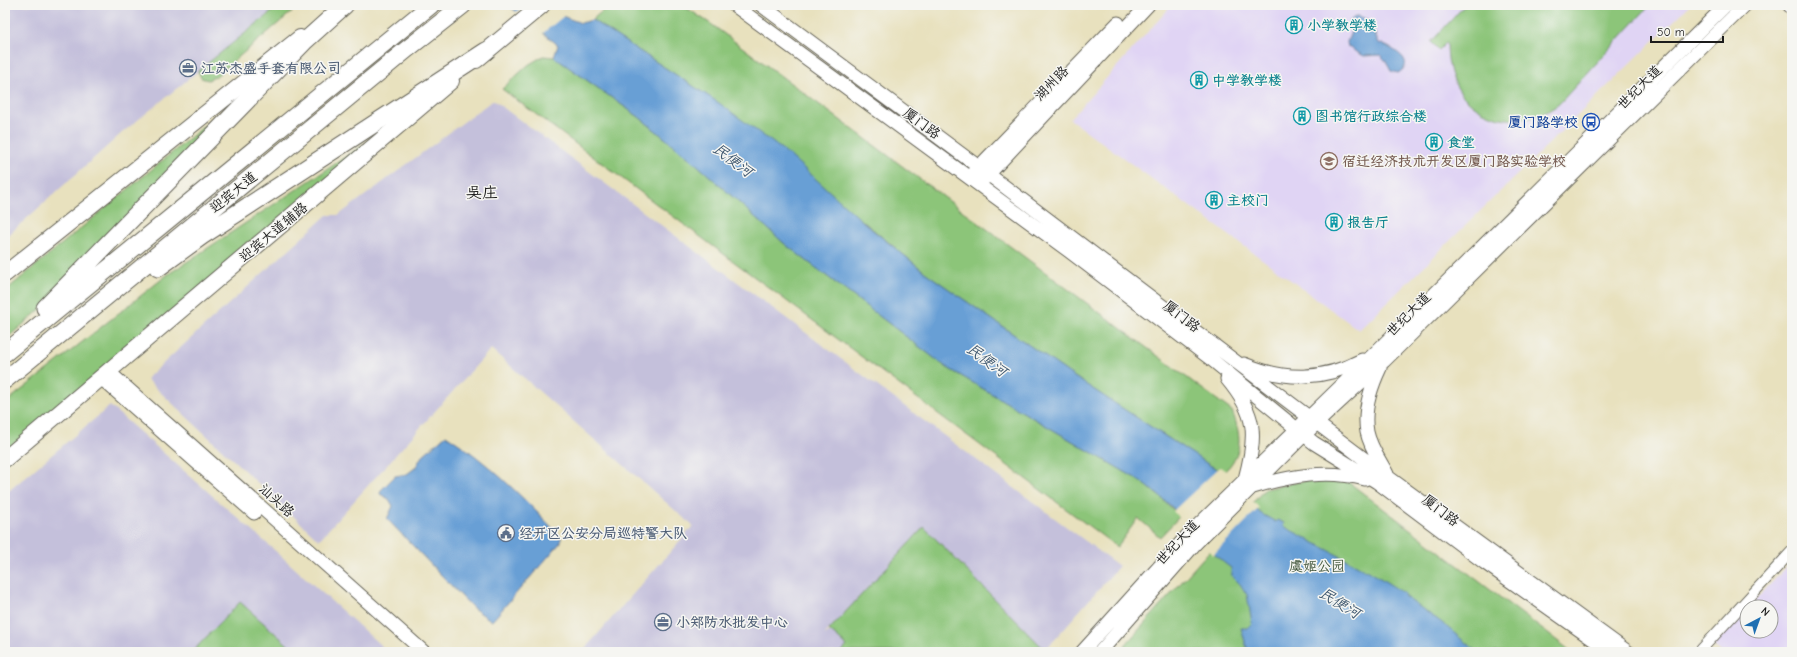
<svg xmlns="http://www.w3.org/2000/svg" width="1797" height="657" font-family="'Comic Neue','LXGW WenKai TC',sans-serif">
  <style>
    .built { fill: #e0d4f4 }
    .industrial { fill: #c4c0db }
    .green { fill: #8cc579; stroke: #54704a }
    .water { fill: #679fd5; stroke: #425e78 }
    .pier { fill: #e8e1be }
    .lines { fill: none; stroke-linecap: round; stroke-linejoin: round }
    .minor-casing { stroke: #636155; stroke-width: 12 }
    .tertiary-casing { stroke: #636155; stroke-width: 15 }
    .primary-casing { stroke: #636155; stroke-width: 18 }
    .trunk-casing { stroke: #636155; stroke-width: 19 }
    .minor { stroke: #fff; stroke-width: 10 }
    .tertiary { stroke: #fff; stroke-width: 13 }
    .primary { stroke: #fff; stroke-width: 16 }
    .trunk { stroke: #fff; stroke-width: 17 }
    .labels { text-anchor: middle; stroke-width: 3; stroke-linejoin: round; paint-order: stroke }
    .culture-label { font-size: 14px; font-weight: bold; fill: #0d838f; stroke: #f6f6f2; text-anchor: start }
    .service-label { font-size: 14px; font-weight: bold; fill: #4e5e75; stroke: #f6f6f2; text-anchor: start }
    .street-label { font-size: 14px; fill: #1c1c1c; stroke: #f6f6f2 }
    .transit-label { font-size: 14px; font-weight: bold; fill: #164399; stroke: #f6f6f2; text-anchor: end }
    .education-label { font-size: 14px; font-weight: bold; fill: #785e54; stroke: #f6f6f2; text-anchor: start }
    .park-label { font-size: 14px; fill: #43573d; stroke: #f6f6f2 }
    .water-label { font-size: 15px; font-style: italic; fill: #3e576f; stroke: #f6f6f2 }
    .quarter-label { font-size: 16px; fill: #1c1c1c; stroke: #f6f6f2 }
  </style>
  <rect width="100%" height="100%" fill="#f6f6f2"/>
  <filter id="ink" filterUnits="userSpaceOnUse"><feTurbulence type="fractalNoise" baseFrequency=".025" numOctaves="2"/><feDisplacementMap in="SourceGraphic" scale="8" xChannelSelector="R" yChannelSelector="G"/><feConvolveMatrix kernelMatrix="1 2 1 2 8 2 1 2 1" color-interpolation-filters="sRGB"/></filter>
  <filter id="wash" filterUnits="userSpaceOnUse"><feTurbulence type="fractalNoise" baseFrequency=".012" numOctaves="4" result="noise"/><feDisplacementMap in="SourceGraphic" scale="16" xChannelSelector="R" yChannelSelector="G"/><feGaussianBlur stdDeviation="0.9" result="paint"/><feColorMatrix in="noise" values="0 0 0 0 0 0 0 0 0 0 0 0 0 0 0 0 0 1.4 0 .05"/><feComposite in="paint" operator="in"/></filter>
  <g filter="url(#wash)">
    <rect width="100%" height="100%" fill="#e8e1be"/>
    <path class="built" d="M1172,5H1690L1359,330L1070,119Z
      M1792,561V652H1722L1713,646L1747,610V631H1771V607H1749Z"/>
    <path class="industrial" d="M5,5H280L123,132L5,238Z
      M493,100L1119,566L1045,650L924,527L824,635L831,631L847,646L841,652H582L693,526L491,349L319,540L146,379L327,215H339Z
      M110,406L280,555L388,652H5V494Z"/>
    <path class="green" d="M280,5H300L215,77L208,80L201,78L198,71Z
      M609,5H682L711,24L1232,411C1241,435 1244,453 1224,472L1211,466L1073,376L926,273L719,103L592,20Z
      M1465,5H1650L1559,104C1533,124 1499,125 1473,105C1468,101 1463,97 1460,92C1450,77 1447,60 1447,42L1439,50L1431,42Z
      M543,56L554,57L639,117L694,162L786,245L946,367L1142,482L1159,496L1180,516L1160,537L1138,518L1117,547L502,89L528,65Z
      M215,117L220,124L42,308L5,340V291Z
      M400,121L5,452V403L167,275Z
      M1318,478L1347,481L1572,652H1119L1265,489Z
      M924,527L1045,650L1043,652H841L847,646L829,630Z
      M240,602L296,652H192Z"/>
    <path class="water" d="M508,5H546L562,16L581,23L592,20L719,103L787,153L869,227L926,273L1073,376L1211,466L1224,472L1260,513L1276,522L1277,520L1284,523L1283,526L1377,576L1405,594L1404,596L1441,622L1477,652H1248L1241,628H1247L1252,623L1247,595L1240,584L1232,576L1231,568C1209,553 1194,529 1175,510C1165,500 1153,491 1142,482L946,367L786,245L694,162L639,117L554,57L558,45Z
      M1356,16C1372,17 1373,32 1379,43C1390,47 1419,61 1398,73L1391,71L1385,60L1380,55L1364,56L1348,47L1347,42L1351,32L1350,21Z
      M446,435C488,462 523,497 558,534L561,538V542L492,621L473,608L387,519L393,506L389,499L380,494L381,490L395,476L407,474L415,468L422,456Z"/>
    <path class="pier" d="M525,5H549L565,15L542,34L515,13Z
      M1220,467L1226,471L1259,508L1213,555L1173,511Z"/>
  </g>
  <g filter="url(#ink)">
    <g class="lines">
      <g class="minor-casing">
        <path id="minor" d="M1699,652L1792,551"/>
      </g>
      <g class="tertiary-casing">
        <path id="tertiary" d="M734,5L1069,251L1211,359L1314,443L1377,482L1485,563L1611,652
          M761,5L988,174L1388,477L1628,652
          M1789,5L1792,8
          M973,173L1118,23
          M984,179L1148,5
          M1244,364C1285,381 1322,381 1362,360
          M1380,368C1371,387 1363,411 1367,432C1370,447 1380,461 1387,474
          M109,372L424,652
          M101,378L254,513
          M1227,379C1257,415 1257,435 1245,479
          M1253,487C1290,476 1327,469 1365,479
          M1082,652L1187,536L1374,354L1726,5
          M1100,652L1195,544L1304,435L1384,361L1745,5"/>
      </g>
      <g class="primary-casing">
        <path id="primary" d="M476,60L542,5
          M5,274L300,38
          M5,459L451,81"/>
      </g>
      <g class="trunk-casing">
        <path id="trunk" d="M158,268L202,236L486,51
          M45,308L304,42L345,5
          M5,353L431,5
          M5,380L406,50L463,5"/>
      </g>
      <use href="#minor" class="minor"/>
      <use href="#tertiary" class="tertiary"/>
      <use href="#primary" class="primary"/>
      <use href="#trunk" class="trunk"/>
    </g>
  </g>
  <defs>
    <g id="building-ring" transform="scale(0.9)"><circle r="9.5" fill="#f6f6f2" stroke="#0f9aa8" stroke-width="1.5"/><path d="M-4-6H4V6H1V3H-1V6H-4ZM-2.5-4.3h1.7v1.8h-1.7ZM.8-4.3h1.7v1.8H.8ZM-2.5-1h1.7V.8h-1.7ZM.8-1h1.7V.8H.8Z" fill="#0f9aa8"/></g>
    <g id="office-ring" transform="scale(0.9)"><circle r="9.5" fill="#f6f6f2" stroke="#5c6f8a" stroke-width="1.5"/><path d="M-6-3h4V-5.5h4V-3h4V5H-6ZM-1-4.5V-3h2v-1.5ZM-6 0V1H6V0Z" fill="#5c6f8a"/></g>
    <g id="bus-ring" transform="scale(0.9)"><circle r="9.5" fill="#f6f6f2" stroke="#1a4fb4" stroke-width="1.5"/><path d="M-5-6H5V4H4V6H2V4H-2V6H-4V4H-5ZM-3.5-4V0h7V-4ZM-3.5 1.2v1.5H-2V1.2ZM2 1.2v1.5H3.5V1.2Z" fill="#1a4fb4"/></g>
    <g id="school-ring" transform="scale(0.9)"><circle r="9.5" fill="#f6f6f2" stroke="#8d6e63" stroke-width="1.5"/><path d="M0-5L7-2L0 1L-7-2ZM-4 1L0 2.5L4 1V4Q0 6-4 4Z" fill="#8d6e63"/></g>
    <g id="civic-ring" transform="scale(0.9)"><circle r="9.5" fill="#f6f6f2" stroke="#5c6f8a" stroke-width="1.5"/><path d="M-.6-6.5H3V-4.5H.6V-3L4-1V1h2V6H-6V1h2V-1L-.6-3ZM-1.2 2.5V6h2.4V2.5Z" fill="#5c6f8a"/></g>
  </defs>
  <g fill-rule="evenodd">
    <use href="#building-ring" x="1294" y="25"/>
    <use href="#office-ring" x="188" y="68"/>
    <use href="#building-ring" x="1199" y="80"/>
    <use href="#building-ring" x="1302" y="116"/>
    <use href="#bus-ring" x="1591" y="122"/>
    <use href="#building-ring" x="1434" y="142"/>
    <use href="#school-ring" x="1329" y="161"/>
    <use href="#building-ring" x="1214" y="200"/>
    <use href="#building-ring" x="1334" y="222"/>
    <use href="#civic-ring" x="506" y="533"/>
    <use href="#office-ring" x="663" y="622"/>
  </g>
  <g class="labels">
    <g class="culture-label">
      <text x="1307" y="30">小学教学楼</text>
      <text x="1212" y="85">中学教学楼</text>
      <text x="1315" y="121">图书馆行政综合楼</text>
      <text x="1447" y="147">食堂</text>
      <text x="1227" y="205">主校门</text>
      <text x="1347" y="227">报告厅</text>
    </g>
    <g class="service-label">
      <text x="201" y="73">江苏杰盛手套有限公司</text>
      <text x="519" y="538">经开区公安分局巡特警大队</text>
      <text x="676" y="627">小郑防水批发中心</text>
    </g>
    <g class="street-label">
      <text transform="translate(1051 83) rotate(-46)" y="5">湖州路</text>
      <text transform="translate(1639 87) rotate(-45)" y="5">世纪大道</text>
      <text transform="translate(922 123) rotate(36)" y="5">厦门路</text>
      <text transform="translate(233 192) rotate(-39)" y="5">迎宾大道</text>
      <text transform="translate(273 232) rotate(-40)" y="5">迎宾大道辅路</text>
      <text transform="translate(1408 314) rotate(-45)" y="5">世纪大道</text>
      <text transform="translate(1182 316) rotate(37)" y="5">厦门路</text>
      <text transform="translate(277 500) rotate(42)" y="5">汕头路</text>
      <text transform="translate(1441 510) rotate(37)" y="5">厦门路</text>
      <text transform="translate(1177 542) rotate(-47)" y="5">世纪大道</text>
    </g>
    <g class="transit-label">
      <text x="1578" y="127">厦门路学校</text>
    </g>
    <g class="education-label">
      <text x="1342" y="166">宿迁经济技术开发区厦门路实验学校</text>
    </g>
    <g class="park-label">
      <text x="1317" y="571">虞姬公园</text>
    </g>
    <g class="water-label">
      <text transform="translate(733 160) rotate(37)" y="5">民便河</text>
      <text transform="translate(987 360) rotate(36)" y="5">民便河</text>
      <text transform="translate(1340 603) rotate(31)" y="5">民便河</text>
    </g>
    <g class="quarter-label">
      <text x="482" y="198">吴庄</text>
    </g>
  </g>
  <rect width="1797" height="657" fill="none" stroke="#f6f6f2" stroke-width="20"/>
  <g transform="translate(1759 619) rotate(41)"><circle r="19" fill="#f6f6f2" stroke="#9f9f9c"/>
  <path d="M0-3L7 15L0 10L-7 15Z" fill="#1f6fb2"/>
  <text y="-6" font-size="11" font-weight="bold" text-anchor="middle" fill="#1c1c1c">N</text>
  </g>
  <path d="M1651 36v6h72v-6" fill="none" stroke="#1c1c1c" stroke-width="2"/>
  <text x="1657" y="36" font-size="12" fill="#1c1c1c" stroke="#f6f6f2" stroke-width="3" paint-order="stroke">50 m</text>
</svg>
